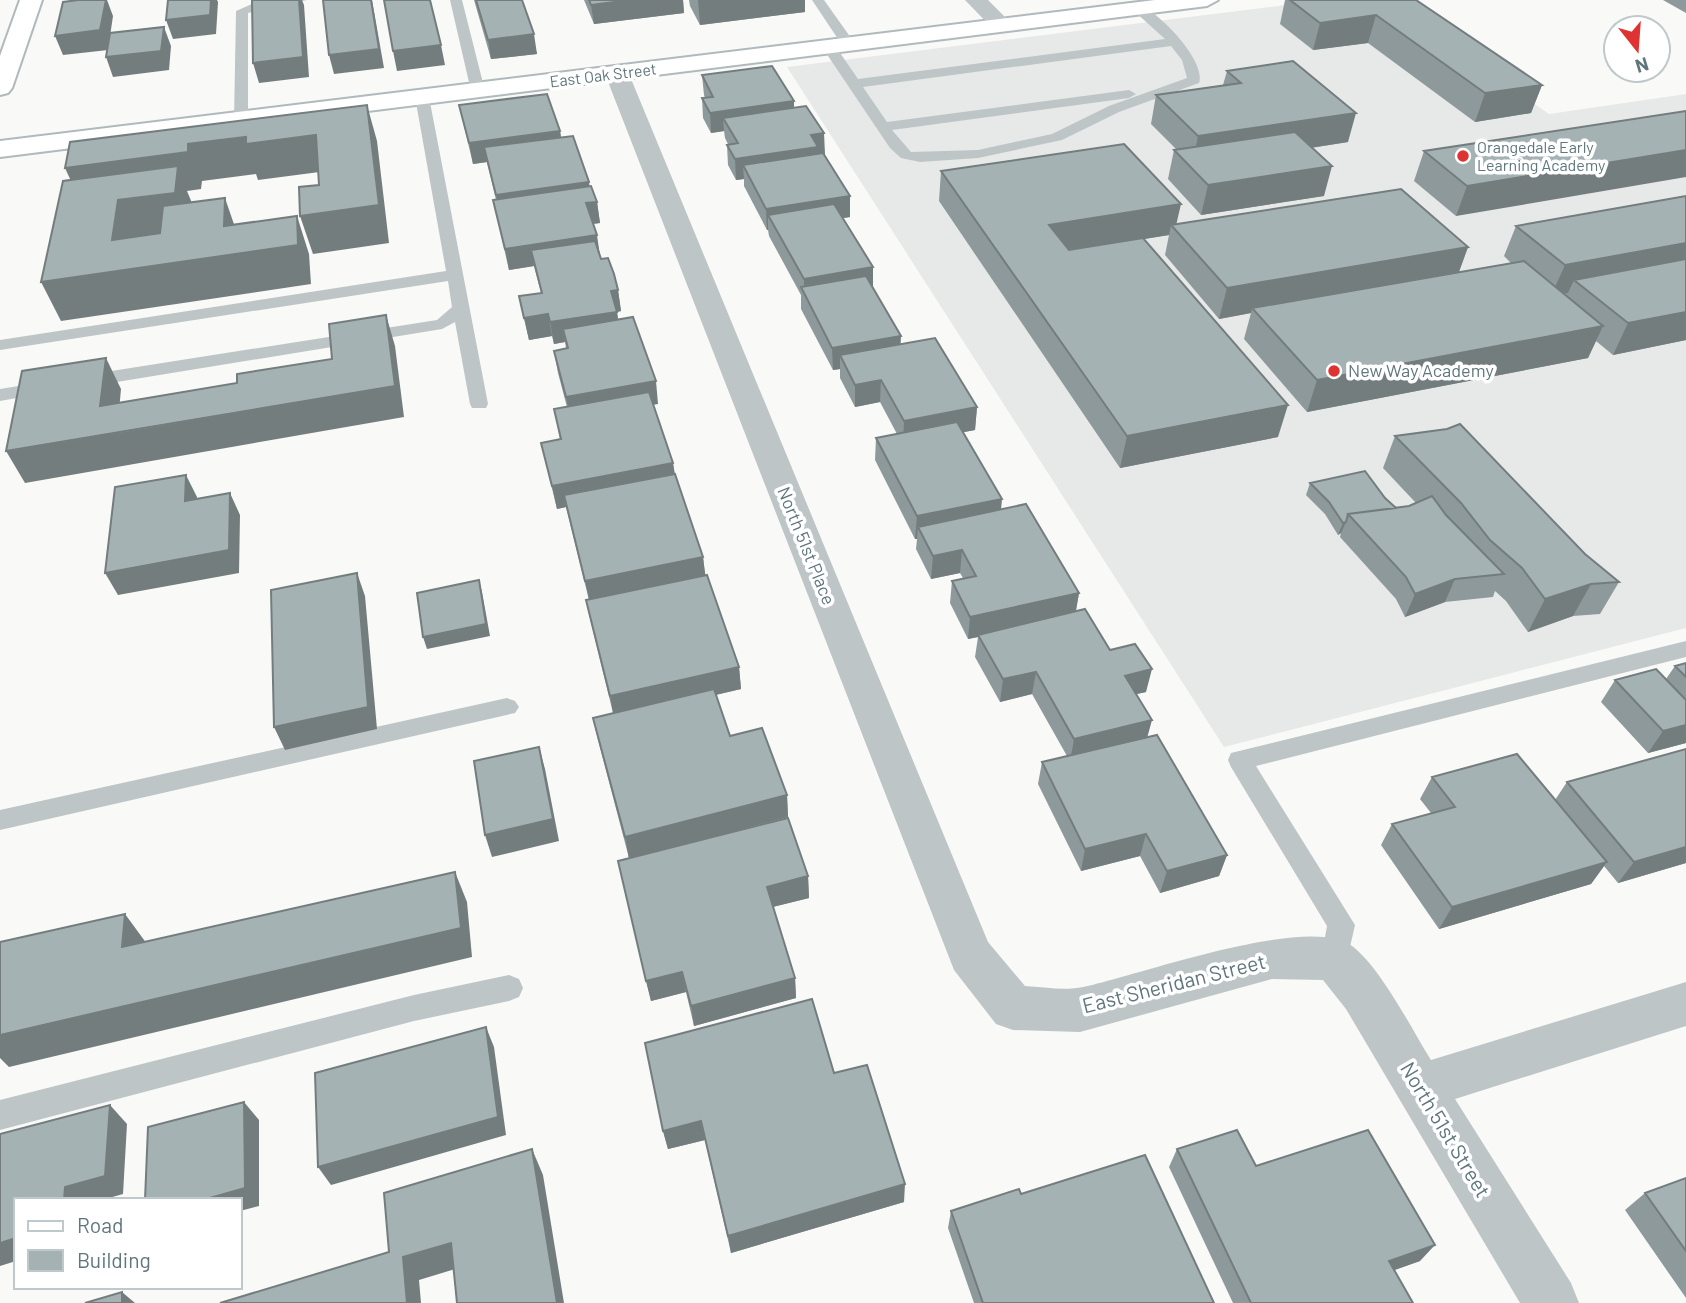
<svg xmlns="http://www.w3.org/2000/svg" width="1686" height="1303" font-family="Barlow,sans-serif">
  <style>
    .built { fill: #e7e9e8 }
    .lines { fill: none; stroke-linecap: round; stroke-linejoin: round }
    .secondary-casing { stroke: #b0b9bc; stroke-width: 4 }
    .lane { fill: #bec5c7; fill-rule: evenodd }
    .street { fill: #bec5c7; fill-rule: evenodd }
    .secondary { fill: #fff; fill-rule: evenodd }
    .wall { fill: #8e999b }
    .shaded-wall { fill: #747d7e }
    .building { fill: #a5b2b4; stroke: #747d7e; stroke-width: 2 }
    .poi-dot { fill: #de3332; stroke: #fff; stroke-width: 2.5 }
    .labels { text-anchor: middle; stroke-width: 7; stroke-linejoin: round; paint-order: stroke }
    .far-street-label { font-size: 16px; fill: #60767b; stroke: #fff }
    .far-poi-label { font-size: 16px; fill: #60767b; stroke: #fff; text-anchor: start }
    .poi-label { font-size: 18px; fill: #60767b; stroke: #fff; text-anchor: start }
    .street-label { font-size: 18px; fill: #60767b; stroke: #fff }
    .near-street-label { font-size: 21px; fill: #60767b; stroke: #fff }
  </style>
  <rect width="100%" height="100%" fill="#f9f9f7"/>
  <path class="built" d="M1326,0H1385L1549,114L1686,94V628L1224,747L787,67Z"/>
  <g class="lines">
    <g class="secondary-casing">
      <path id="secondary" d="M20,0H42L12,88L8,93L0,95V56Z
        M1155,0H1218L1207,6L0,157V141Z"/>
    </g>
    <path class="lane" d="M261,0H307L248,13V120L241,124L234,120L236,11Z
      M450,0H462L485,91L483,94L471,91Z
      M812,0H824L856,45L854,48H844Z
      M1138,4C1158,11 1207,61 1199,83L1119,112L1062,140L978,158L920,162L901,158L890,148L822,47L834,44L858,79L1165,39L1134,11V5ZM1171,46L1182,60L1187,78L1109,106L1052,134L978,150L911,152L892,130L1129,98L1136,94L1129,90L887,122L863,87Z
      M422,93L429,97L488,404L486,408H472L470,404L455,322L442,329L86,387L77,381L86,375L437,320L452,307L448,281L0,350V340L446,271L415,97Z
      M49,381L58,387L56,391L0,401V389Z
      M1686,641V657L1256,766L1355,925L1345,969L1335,972L1325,969L1321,960L1327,926L1231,767L1228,760L1231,753Z
      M507,698L515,701L519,707L515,713L0,830V810Z
      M509,975L519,979L523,988L519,997L509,1001L414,1021L0,1130V1100L414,995Z"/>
    <path class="street" d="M965,0H988L1013,25L1010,30H994Z
      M617,67L625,69L629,74L988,942L1025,986C1043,987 1065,991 1083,987C1137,976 1309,913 1352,946C1381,968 1411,1028 1431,1060L1686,982V1026L1455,1099L1571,1283L1579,1303H1520L1346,1009L1323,980L1272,979L1080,1032L1013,1030L996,1024L954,970L605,74L609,69Z"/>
    <use href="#secondary" class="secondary"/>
  </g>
  <path class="wall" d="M474,0H522L537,54L491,59Z
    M584,0H683L684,13L594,24Z
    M689,0H805V12L700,25L690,6Z
    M1285,0H1416L1542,85L1531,113L1475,122L1368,43L1313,50L1280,24Z
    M1663,0H1686V13Z
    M1227,71L1348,142L1311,148L1324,196L1201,215L1168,179L1174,150L1176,149L1151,124L1156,95L1223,85Z
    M702,75L794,101V107L825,154H824L850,196V217L843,218L873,288L901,345L977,407L975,430L963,432L1001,509L1079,593L1076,611L1146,692L1136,694L1147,737L1227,855L1219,876L1160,893L1140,856L1081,871L1038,784L1042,762L1067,756L1032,694L1000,702L975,657L978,637L968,639L950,603L952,581L963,578L960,573L931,579L916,549L917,539H915L875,460L876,438L897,434L880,402L855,407L840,378V369L833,370L801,309V295L769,236L768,230H767L744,186V179L736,180L728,165L727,145L728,144L725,138L724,131L711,133L703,118L702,98H705L704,95Z
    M459,105L560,131L561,137L589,187L597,202L600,223L593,224L601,259L618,290L621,311L617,312L618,319L658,404H653L673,463L675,474L703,557L705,576L739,667L741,689L716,695L730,736L787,795L788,817L690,843L808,876L809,898L773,907L795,978L796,998L694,1026L686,992L651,1001L623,882L629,858L598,740L593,718L613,713L591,623L586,600H589L566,507L557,509L541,443L560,439L554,409L567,407L558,373L554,351L566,348L565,342L554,344L552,336L529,340L519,296L541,293L534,266L509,270L493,200H496L487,162L473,164Z
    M1686,111L1456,216L1414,181L1424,151Z
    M941,171L1177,224L1468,247L1459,272L1511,263L1504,256L1516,226L1686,340L1613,355L1596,341L1588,358L1307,412L1244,339L1251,313L1219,319L1165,255L1169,235L1144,239L1278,437L1120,468L939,201Z
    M1395,436L1585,554L1619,582L1600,614L1573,616L1528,632L1506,601L1495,591L1493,597L1445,602L1405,617L1396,599L1340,537L1341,533L1338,535L1325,514L1306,495L1310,483L1385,498L1396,508L1409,506L1416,503L1383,468Z
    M1686,663V743L1648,753L1601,702L1615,680L1666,679L1675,666Z
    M1686,749V863L1618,883L1604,866L1591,884L1439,929L1381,845L1392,824L1431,813L1420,799L1432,777L1555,800L1567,782Z
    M834,1073L904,1202L731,1253L705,1140L668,1149L663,1131Z
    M1177,1149L1256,1166L1420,1261L1394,1270L1413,1303H1233L1169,1167Z
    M1686,1178V1298L1625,1210L1645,1193Z
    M1021,1194L1214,1303H974L948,1228L951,1211Z"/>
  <path class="shaded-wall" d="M106,0H107L113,16L108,50L63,55L55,36Z
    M211,0H217L218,2L216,34L173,39L166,20Z
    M299,0H302L304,5L309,77L259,83L253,63Z
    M371,0H372L384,68L334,74L329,55Z
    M630,0H683L684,13L594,24L591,5Z
    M698,0H805V12L700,25Z
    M1376,15L1368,43L1313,50L1320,23Z
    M164,27L171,46L169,70L113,77L106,57Z
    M534,34L537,54L491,59L488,40Z
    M441,45L445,65L397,71L393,51Z
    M1542,85L1531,113L1475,122L1485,93Z
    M794,101V122L723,118L724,131L711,133L710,113Z
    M367,105L377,141L389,243L313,254L300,216Z
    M1356,113L1348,142L1192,166L1198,136Z
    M560,131L563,152L484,147L487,162L473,164L469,143Z
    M824,133L825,154L743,165L744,179L736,180L735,159L811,135Z
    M316,135L327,171L258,180L256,174L202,181L201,189L187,191L192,203L224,226L225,198L238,236L297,216L309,254L311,284L61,321L41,282L82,205L65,168L188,144L246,137Z
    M1686,150V177L1456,216L1467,186Z
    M1332,166L1324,196L1201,215L1208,185Z
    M589,182L592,203L597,202L600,223L590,224L500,216L496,195Z
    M850,196V217L776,229L768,215V230H767L766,209Z
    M1181,204L1175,230L1171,225L1169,235L1045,255L1049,225Z
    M597,235L600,256L531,250L534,266L509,270L505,249Z
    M1686,243V271L1574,280L1568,293L1551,296L1565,265Z
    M1468,247L1457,277L1252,308L1251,313L1219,319L1227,288Z
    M873,267V288L804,293V279Z
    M618,290L621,311L617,312L620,334L563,329L565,342L554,344L550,322L611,291Z
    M1686,312V340L1613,355L1628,323Z
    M548,314L552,336L529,340L524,318Z
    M386,315L395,346L404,417L25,483L6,451L100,406L106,358L121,389L117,433L395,386Z
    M1603,326L1588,358L1307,412L1317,380Z
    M901,336L900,358L840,355V369L833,370L832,348Z
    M881,380L880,402L855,407V385Z
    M656,381L658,404L570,419L566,397Z
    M1288,405L1278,437L1120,468L1127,436Z
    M977,407L975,430L903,444L904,421Z
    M673,463L676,486L564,495L566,507L557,509L552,486Z
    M186,475L197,497L196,523L185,501Z
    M230,493L240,515L239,573L118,595L105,573Z
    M1002,499L1000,521L918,527L917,539H915L917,516Z
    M1346,522L1341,533L1338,535L1343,523Z
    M962,550L960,573L931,579L933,556Z
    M703,557L706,580L590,604L585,581Z
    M357,573L365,596L377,729L285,750L274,727Z
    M1455,579L1445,602L1405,617L1415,594Z
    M479,580L482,592L490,636L427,649L423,637Z
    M1591,584L1573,616L1528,632L1545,599Z
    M1079,593L1075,615L978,635V637L968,639L970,617Z
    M739,667L741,689L614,718L610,696Z
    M1152,669L1146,692L1119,698L1125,676Z
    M1036,672L1032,694L1000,702L1003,679Z
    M1152,720L1146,742L1070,762L1074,739Z
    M1686,725V743L1648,753L1663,731Z
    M539,747L545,769L559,841L492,857L485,835Z
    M787,795L788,817L629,859L625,837Z
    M1146,834L1140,856L1081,871L1085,849Z
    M1686,847V863L1618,883L1634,862Z
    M1227,855L1219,876L1160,893L1167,871Z
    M1607,862L1591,884L1439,929L1452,907Z
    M455,872L467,902L472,957L9,1067L0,1058V1035Z
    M808,876L809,898L768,908L767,887Z
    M125,914L147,944L122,947Z
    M682,972L686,992L651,1001L646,981Z
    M795,978L796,998L694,1026L691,1006Z
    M486,1027L494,1047L506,1135L331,1185L318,1167Z
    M244,1102L259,1120V1206L240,1211V1200H203Z
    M110,1105L127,1124L123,1194L102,1200H64L65,1187Z
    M701,1121L705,1140L668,1149L663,1131Z
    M532,1149L543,1175L564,1303H557Z
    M905,1184L904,1202L731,1253L728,1236Z
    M16,1238V1261L0,1266V1243Z
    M451,1243L465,1266L419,1280L421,1303H407L403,1257Z
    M1435,1245L1420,1261L1375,1277L1389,1261Z
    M122,1292L135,1303H122Z"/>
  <path class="building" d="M78,0H106L100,30L55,36L63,2Z
    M168,0H211L210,15L166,20Z
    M252,0H299L303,57L253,63Z
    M323,0H371L379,49L329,55Z
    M384,0H430L441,45L393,51Z
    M476,0H522L534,34L488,40Z
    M589,0H630L591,5Z
    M1290,0H1416L1542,85L1485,93L1376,15L1320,23Z
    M164,27L161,51L106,57L110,33Z
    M1293,61L1356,113L1198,136L1156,95L1241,83L1227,71Z
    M772,66L794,101L710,113L702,98L713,97L702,75Z
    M547,94L560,131L469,143L459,105Z
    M367,105L379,205L300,216L299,187L319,185L316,135L246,144V137L188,144V152L65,168L70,142Z
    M806,106L824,133L811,135L818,147L735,159L727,145L738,143L723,118Z
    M1686,111V150L1467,186L1424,151Z
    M1295,132L1332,166L1208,185L1174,150Z
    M573,136L589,182L496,195L484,147Z
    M1124,144L1181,204L1049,225L1069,250L1143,238L1288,405L1127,436L941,171Z
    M823,153L850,196L766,209L743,165Z
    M178,166L175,193L118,200L112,240L160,233L163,206L225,198L224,226L297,216L298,245L41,282L63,181Z
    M591,186L597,202L586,203L597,235L505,249L493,200Z
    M1401,189L1468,247L1227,288L1171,225Z
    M1686,196V243L1565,265L1516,226Z
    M834,204L873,267L804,279L768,215Z
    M595,241L601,259L608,258L614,274L618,290L611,291L617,312L550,322L548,314L524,318L519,296L542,293L531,250Z
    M1686,259V312L1628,323L1574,280Z
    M1524,261L1603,326L1317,380L1252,308Z
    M866,276L901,336L832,348L801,287Z
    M386,315L395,386L6,451L22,371L106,358L100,406L237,383V374L332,359L329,324Z
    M633,317L656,381L566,397L554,351L568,348L563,329Z
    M935,338L977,407L904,421L881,380L855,385L840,355Z
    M649,392L673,463L552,486L541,443L561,439L554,409Z
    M957,422L1002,499L917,516L876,438Z
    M1460,424L1585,554L1619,582L1591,584L1545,599L1522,568L1490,540L1461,503L1395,436L1447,429Z
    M1365,471L1385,498L1396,508L1348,514L1346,522L1343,523L1329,502L1310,483Z
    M675,474L703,557L585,581L564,495Z
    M186,475L185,501L230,493L229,550L105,573L115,487Z
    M1432,496L1446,515L1504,574L1455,579L1415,594L1406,577L1348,514L1409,506Z
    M1026,504L1079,593L970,617L952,581L976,576L962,550L933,556L918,527Z
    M357,573L368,707L274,727L271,590Z
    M707,575L739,667L610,696L586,600Z
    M479,580L486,624L423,637L417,593Z
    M1085,609L1110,650L1135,644L1152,669L1125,676L1152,720L1074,739L1036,672L1003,679L978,635Z
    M1686,663V677L1675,666Z
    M1656,669L1686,700V725L1663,731L1615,680Z
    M714,689L730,736L762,728L787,795L625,837L593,718Z
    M1157,735L1227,855L1167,871L1146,834L1085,849L1042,762Z
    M539,747L553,819L485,835L474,761Z
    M1686,749V847L1634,862L1567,782Z
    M1517,754L1607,862L1452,907L1392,824L1455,807L1432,777Z
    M788,818L808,876L767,887L795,978L691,1006L682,972L646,981L618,861Z
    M455,872L461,928L0,1035V942L125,914L122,947Z
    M812,999L834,1073L867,1065L905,1184L728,1236L701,1121L663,1131L645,1043Z
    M486,1027L498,1117L318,1167L315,1073Z
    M244,1102L245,1188L203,1200H145L148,1127Z
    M110,1105L105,1176L65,1187L64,1200H16V1238L0,1243V1134Z
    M1237,1130L1256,1166L1368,1130L1435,1245L1389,1261L1413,1303H1251L1177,1149Z
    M532,1149L557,1303H457L451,1243L403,1257L407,1303H220L389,1252L384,1193Z
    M1145,1155L1214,1303H983L951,1211L1019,1189L1021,1194Z
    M1686,1178V1251L1645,1193Z
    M122,1292V1303H85Z"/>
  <g class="poi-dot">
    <circle cx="1463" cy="156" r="7"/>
    <circle cx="1334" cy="371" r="7"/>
  </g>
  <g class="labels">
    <g class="far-street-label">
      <text transform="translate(603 75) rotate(-7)" y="6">East Oak Street</text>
    </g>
    <g class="far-poi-label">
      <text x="1477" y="153">Orangedale Early<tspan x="1477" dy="18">Learning Academy</tspan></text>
    </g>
    <g class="poi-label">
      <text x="1348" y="377">New Way Academy</text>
    </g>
    <g class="street-label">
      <text transform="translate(806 546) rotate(68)" y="6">North 51st Place</text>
    </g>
    <g class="near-street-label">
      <text transform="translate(1174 984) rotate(-14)" y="7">East Sheridan Street</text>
      <text transform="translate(1445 1130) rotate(59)" y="7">North 51st Street</text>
    </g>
  </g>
  <rect x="14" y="1198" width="228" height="91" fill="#ffffff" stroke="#bfc8ca" stroke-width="2"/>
  <rect x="28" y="1221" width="35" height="10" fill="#ffffff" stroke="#bfc8ca" stroke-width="2"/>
  <text x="77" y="1233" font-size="21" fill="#60767b">Road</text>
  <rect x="28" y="1250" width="35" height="21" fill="#a5b2b4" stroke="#bfc8ca" stroke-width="2"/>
  <text x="77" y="1268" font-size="21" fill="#60767b">Building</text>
  <g transform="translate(1637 49) rotate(163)"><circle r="33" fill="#ffffff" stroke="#bfc8ca" stroke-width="2"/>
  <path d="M0-5L12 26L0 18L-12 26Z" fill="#de3332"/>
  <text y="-10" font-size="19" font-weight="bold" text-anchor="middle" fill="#60767b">N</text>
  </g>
</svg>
